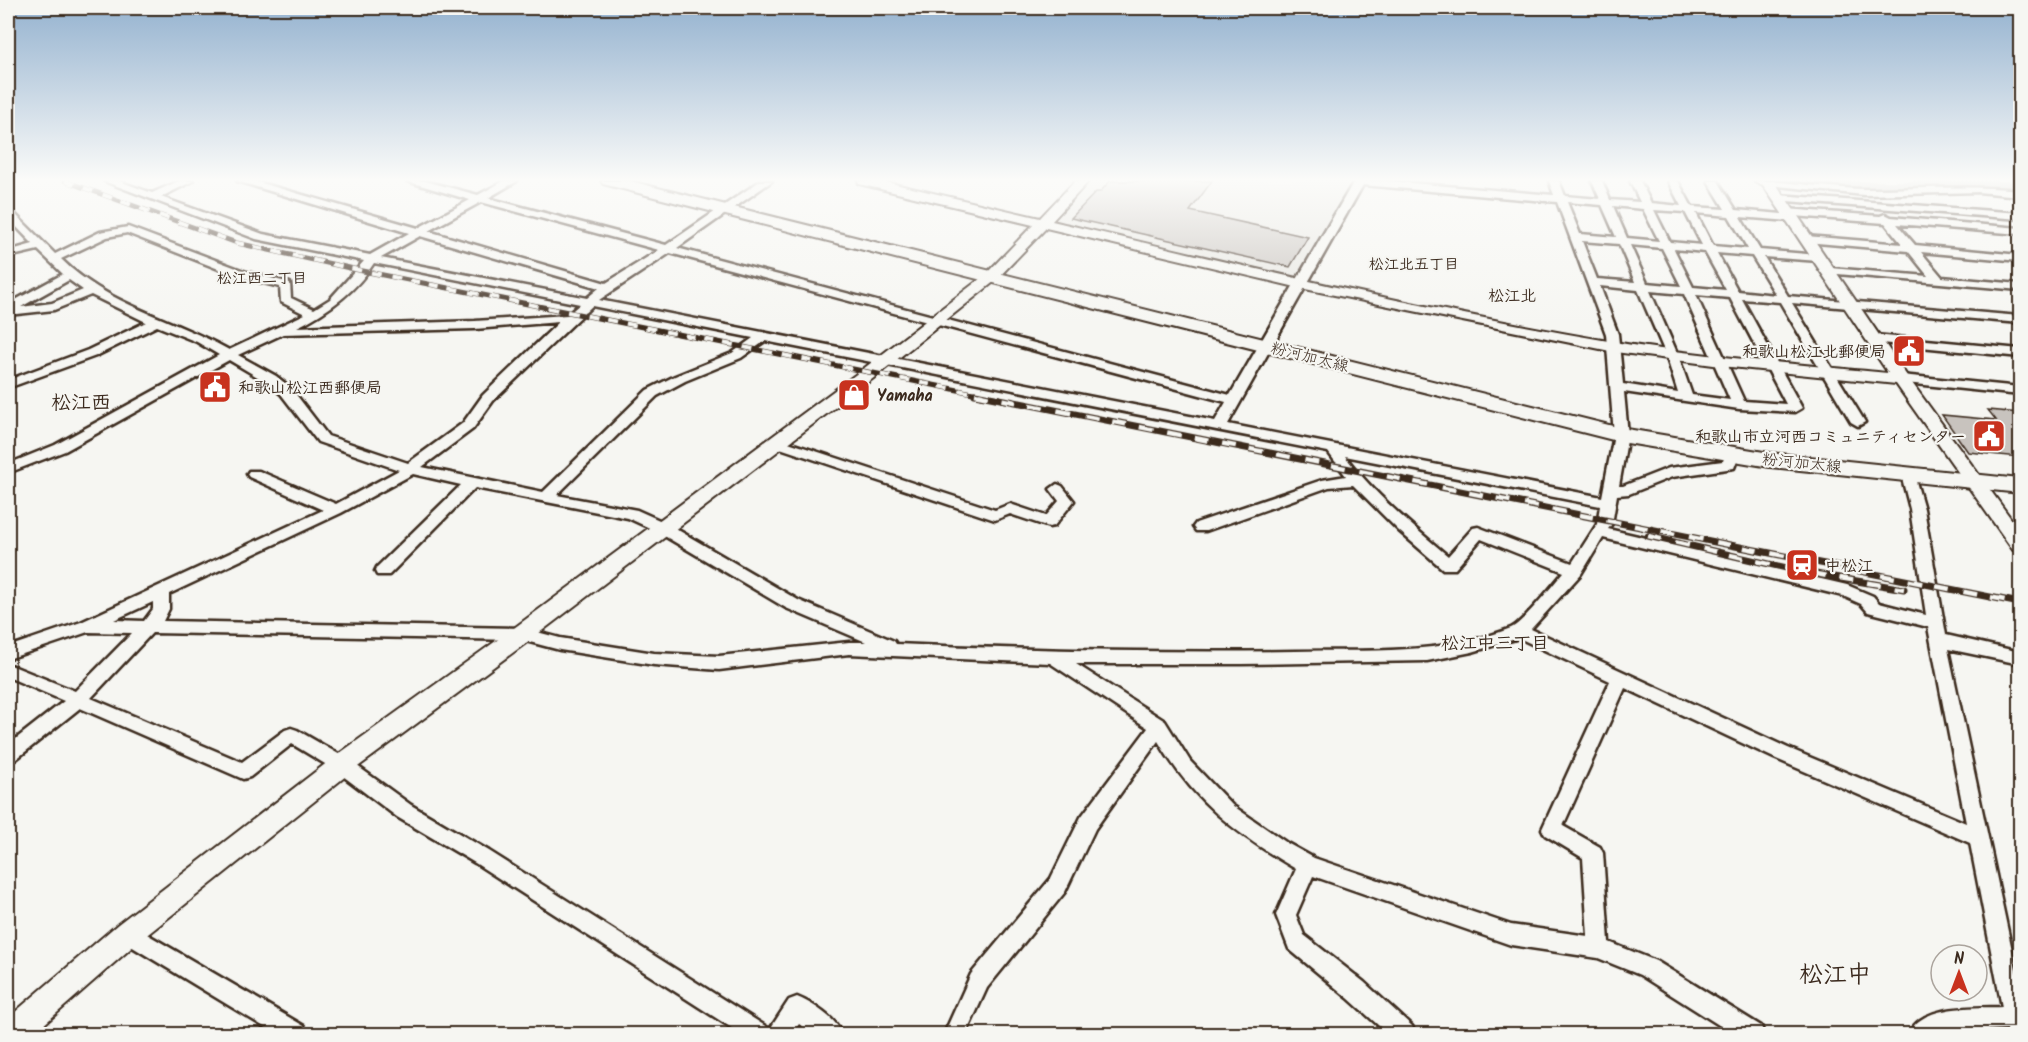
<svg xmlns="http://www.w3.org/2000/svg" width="2028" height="1042" font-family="Kalam,'Klee One',sans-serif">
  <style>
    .built { fill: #e8e7e2 }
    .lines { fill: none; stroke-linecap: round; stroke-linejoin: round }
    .stream { stroke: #857a71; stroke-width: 4 }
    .river { fill: #b6b0a9; fill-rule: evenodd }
    .building { fill: #c8c3be; stroke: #3b2a1e; stroke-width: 1.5 }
    .minor-casing { stroke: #3b2a1e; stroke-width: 5 }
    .tertiary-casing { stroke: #3b2a1e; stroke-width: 4 }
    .primary-casing { stroke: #3b2a1e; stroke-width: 4 }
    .minor { fill: #f6f6f2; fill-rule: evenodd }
    .tertiary { fill: #f6f6f2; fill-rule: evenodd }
    .primary { fill: #f6f6f2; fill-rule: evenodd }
    .rail-far1-casing { stroke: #3b2a1e; stroke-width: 5 }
    .rail-casing { stroke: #3b2a1e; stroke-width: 7 }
    .rail-far1 { stroke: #f6f6f2; stroke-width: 4; stroke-dasharray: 10; stroke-linecap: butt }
    .rail { stroke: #f6f6f2; stroke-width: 4.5; stroke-dasharray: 14; stroke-linecap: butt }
    .labels { text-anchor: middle; stroke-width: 4.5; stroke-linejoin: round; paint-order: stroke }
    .far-neighbourhood-label { font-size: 15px; font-weight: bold; fill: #3b2a1e; stroke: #f6f6f2 }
    .far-quarter-label { font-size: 16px; font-weight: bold; fill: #3b2a1e; stroke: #f6f6f2 }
    .poi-label { font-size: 16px; font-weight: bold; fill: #3b2a1e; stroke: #f6f6f2; text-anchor: start }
    .street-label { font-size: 16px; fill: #3b2a1e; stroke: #f6f6f2 }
    .neighbourhood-label { font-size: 18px; font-weight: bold; fill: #3b2a1e; stroke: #f6f6f2 }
    .quarter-label { font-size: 20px; font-weight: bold; fill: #3b2a1e; stroke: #f6f6f2 }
    .near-quarter-label { font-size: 24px; font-weight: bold; fill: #3b2a1e; stroke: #f6f6f2 }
  </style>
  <rect width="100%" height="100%" fill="#f6f6f2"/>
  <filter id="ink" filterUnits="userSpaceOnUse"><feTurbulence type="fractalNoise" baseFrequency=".0167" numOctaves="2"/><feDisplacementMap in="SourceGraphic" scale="12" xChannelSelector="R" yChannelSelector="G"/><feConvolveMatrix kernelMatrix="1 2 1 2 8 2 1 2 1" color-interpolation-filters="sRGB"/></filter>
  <g filter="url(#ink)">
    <path class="built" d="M1093,181H1351L1294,279L1053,222Z"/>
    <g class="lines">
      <path class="stream" d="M1995,181L1996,184"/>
      <path class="river" d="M1816,181H2020V193C1991,192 1961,190 1931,190C1895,191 1854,194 1819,185Z"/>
    </g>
    <path class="building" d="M1110,181H1212L1190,211L1308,237L1290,267L1071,218L1096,192H1100Z
      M1988,410L2020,413V457L1968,452L1942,415L1996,420Z"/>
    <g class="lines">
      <g class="minor-casing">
        <path id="minor" d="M104,181H119L152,193L179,181H193L161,197L263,234L370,255L409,233L237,181H254L418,228L470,200L407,181H425L478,195L504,181H517L488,198L666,245L760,181H772L677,248L1230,395L1354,181H1387L1554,195L1549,181H1559L1565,196L1600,199L1592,181H1602L1610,200L1640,202L1630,181H1640L1651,203L1681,206L1668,181H1678L1692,207L1725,209L1708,181H1718L1736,210L1782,214V210L1786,209L1880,216L1885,214L1891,217L2020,228V234L1897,224L1915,245L2020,255V261L1921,252L1942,277L2020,284V290L1826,273L1824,271L1830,268L1928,276L1908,251L1806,242L1801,239L1806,236L1902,244L1885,223L1794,216V220L1790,221L1740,217L1760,250L1819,255L1825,258L1819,261L1764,257L1788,296L2020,316V323L1792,303L1865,422L1858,426L1851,422L1780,302L1742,299L1802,408L1795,412L1739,409L1624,392L1628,435L1619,486H1623L1669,468L1723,461L1727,452L1732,451L1739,455L1734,468L1672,477L1629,494L1617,495L1612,524L1608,529L1847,585L1873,596L1879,603L1926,615L1910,509L1901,474L1908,469L1913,471L1924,509L1946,635L2020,652V664L1948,649L2020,988V1034H2008L2007,1029L1945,1032L1941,1034H1909C1921,1004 1975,1008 2002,1007L1970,843L1774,758L1625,688L1563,826L1600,847L1603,853L1609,942L1656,961L1761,1026L1764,1034H1733L1640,975L1598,958L1511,945L1313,876L1296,915L1304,935L1364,982L1412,1026L1415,1034H1388L1348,998L1289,949L1276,915L1296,869C1236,834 1194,802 1158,741L1095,829L1065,892L987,988L966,1034H944L971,974L1051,878L1081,817L1148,728L1050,663L849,654L719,670L654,665L560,650L522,640L152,633L91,698L242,762L285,730L291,728L297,730L349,760L411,805L489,851L770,1029L789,1000L797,997C812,1003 837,1019 842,1034H813L799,1024L792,1034H741L475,863L397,817L335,770L292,744L250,777L243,779L80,708L15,760L8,762V745L64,701L8,677V664L75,691L132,633L88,632L8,659V647L81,622L323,510L249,477L247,474L249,471H259L336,504L399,470L318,442L281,394L266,382L229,360L65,451L8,473V464L55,445L219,355L197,342L157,326L96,356L8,388V380L88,350L146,322L91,295L54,310L8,315V304L63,274L38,250L8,257V251L33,244L8,218V210L12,211L55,254L100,232L128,227L247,272L290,283L291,298L314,309L330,299L364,261L256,239ZM1363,185L1557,202L1606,334L1614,435L1602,497L1228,424ZM481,202L659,250L606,283L428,231ZM1567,202L1602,205L1616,237L1580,234ZM1613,206L1643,209L1659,241L1627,238ZM1654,210L1685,212L1702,245L1670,242ZM1696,213L1729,216L1748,249L1713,246ZM127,233L239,277L280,287L281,302L305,314L229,350C173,318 108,306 61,259L107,237ZM420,236L599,288L587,298L381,258ZM1582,241L1619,244L1635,282L1597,279ZM1630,245L1662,248L1681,286L1647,283ZM1674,249L1705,252L1726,290L1693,287ZM670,253L1226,402L1215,421L599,300ZM1717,253L1752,256L1776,295L1738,291ZM374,263L580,304L567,315L475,321L297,327C328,312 355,292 374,263ZM69,280L83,290L52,303L21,307ZM1600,286L1638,290L1666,355L1678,393L1623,384L1618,334ZM1650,291L1684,294L1730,400L1692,395L1678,355ZM1696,295L1730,298L1786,404L1744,401ZM592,306L753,338L732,353L675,376L647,390L543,492L422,467L473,429L493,401ZM559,322L483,395L463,423L408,463L328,436L291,388L276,376L238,355L283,334L475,329ZM765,341L1328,452L1346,476L1322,480L1196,523L1193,527L1196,531H1206L1329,487L1353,485L1399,531L1443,569H1455L1481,539L1564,572C1554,583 1523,623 1511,628C1443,655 1368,650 1296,651C1162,653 1029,650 896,644L894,641L798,600L666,523L637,510L557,495L657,396L685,381L741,358ZM1345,456L1600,506L1597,524L1572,563L1478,527L1473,528L1448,556C1411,525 1374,494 1345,456ZM413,474L461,485L377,567L375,571L377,575H389L475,488L628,518L656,531L786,608L866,642H849L719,656L654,653L560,638L522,628L163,621L169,609V594L341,513ZM1603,538L1843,596L1861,604L1868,612L1928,627L1966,823L1788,748L1531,629L1581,574ZM153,602V609L144,621L114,620ZM1519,638L1610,681L1542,829L1545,835L1583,858L1588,936L1511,925L1314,858L1287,843L1232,805L1190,761L1165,721L1076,664H1241L1427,661L1472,652Z
          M1755,181C1793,181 1830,189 1867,189C1918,189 1969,185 2020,190V196L1978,192L1864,195L1760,184Z
          M1778,195L2020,213V219L1774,200L1773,198Z
          M1875,335L2020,349V357L1871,342L1869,339Z
          M1901,375L2020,387V395L1896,382L1895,379Z
          M776,438L995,510L1010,504L1046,516L1059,501L1050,489L1057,484L1062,486L1074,501L1054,526L1049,527L1010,514L995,520L771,445L769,442L771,439Z
          M128,923L304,1026L307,1034H276L121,940L117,933L121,926Z"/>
      </g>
      <g class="tertiary-casing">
        <path id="tertiary" d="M858,181H882L1040,218L1075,181H1089L1052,221C1238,265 1425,310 1614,342C1705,357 1797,364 1888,373L1761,182L1774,181L1907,376L2020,531V552L2013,550L1896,384L1721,366L1615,352L1300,288L1046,228L995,281L875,377L530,640L351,772L138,942L33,1034H8V1018L118,924L333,758L514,628L863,369L985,275L1033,225L859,184Z"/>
      </g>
      <g class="primary-casing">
        <path id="primary" d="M601,181H630L1621,428L1770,453L2020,479V493L1770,467L1621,442L603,184Z"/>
      </g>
      <use href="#minor" class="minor"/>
      <use href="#tertiary" class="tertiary"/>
      <use href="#primary" class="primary"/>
      <g class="rail-far1-casing">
        <path id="rail-far1" d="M65,181L237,243L363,271L983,395"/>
      </g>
      <g class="rail-casing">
        <path id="rail" d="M975,394L2020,603
          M1648,536L1804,572L1904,589"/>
      </g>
      <use href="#rail-far1" class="rail-far1"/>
      <use href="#rail" class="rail"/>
    </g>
  </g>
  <linearGradient id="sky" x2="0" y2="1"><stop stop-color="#94b2cf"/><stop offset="0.55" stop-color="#fbfbf9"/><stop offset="1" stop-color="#fbfbf9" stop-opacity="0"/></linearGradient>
  <rect width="2028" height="327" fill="url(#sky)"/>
  <defs>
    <g id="civic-square" transform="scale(1.725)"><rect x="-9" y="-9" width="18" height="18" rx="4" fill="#c8321e" stroke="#f6f6f2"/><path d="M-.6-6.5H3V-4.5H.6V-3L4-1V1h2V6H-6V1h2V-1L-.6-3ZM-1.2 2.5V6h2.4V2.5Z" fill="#fff"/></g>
    <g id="shop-square" transform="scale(1.725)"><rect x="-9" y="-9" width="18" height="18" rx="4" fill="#c8321e" stroke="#f6f6f2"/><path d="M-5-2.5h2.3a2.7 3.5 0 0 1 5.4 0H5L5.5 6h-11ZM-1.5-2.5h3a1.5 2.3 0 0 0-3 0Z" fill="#fff"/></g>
    <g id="station-square" transform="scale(1.725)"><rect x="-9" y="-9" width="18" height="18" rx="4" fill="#c8321e" stroke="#f6f6f2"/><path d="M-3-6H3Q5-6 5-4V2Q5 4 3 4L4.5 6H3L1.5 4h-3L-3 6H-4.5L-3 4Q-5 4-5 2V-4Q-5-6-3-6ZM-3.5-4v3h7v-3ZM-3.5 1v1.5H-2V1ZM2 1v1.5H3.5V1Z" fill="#fff"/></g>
  </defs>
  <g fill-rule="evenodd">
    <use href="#civic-square" x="1909" y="351"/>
    <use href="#civic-square" x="215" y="387"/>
    <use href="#shop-square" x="854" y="395"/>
    <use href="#civic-square" x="1989" y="436"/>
    <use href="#station-square" x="1802" y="565"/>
  </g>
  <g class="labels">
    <g class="far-neighbourhood-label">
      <text x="1414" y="269">松江北五丁目</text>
      <text x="262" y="283">松江西二丁目</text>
    </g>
    <g class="far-quarter-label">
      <text x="1512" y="301">松江北</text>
    </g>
    <g class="poi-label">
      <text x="1886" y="357" text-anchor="end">和歌山松江北郵便局</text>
      <text x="238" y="393">和歌山松江西郵便局</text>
      <text x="877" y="401">Yamaha</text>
      <text x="1966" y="442" text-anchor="end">和歌山市立河西コミュニティセンター</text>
      <text x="1825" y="571">中松江</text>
    </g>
    <g class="street-label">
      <text transform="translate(1310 356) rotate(14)" y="6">粉河加太線</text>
      <text transform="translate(1802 462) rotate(6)" y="6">粉河加太線</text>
    </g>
    <g class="neighbourhood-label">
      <text x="1495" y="649">松江中三丁目</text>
    </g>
    <g class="quarter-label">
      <text x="81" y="409">松江西</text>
    </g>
    <g class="near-quarter-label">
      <text x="1835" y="982">松江中</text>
    </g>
  </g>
  <rect width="2028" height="1042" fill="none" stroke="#f6f6f2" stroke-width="30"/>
  <rect x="15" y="15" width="1998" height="1012" fill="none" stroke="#3b2a1e" stroke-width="2" filter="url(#ink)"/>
  <g transform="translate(1959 973)"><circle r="28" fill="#f6f6f2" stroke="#aba49d" stroke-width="1.5"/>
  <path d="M0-4.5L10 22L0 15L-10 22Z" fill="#c8321e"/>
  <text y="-9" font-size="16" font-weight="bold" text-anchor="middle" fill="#3b2a1e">N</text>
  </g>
</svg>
